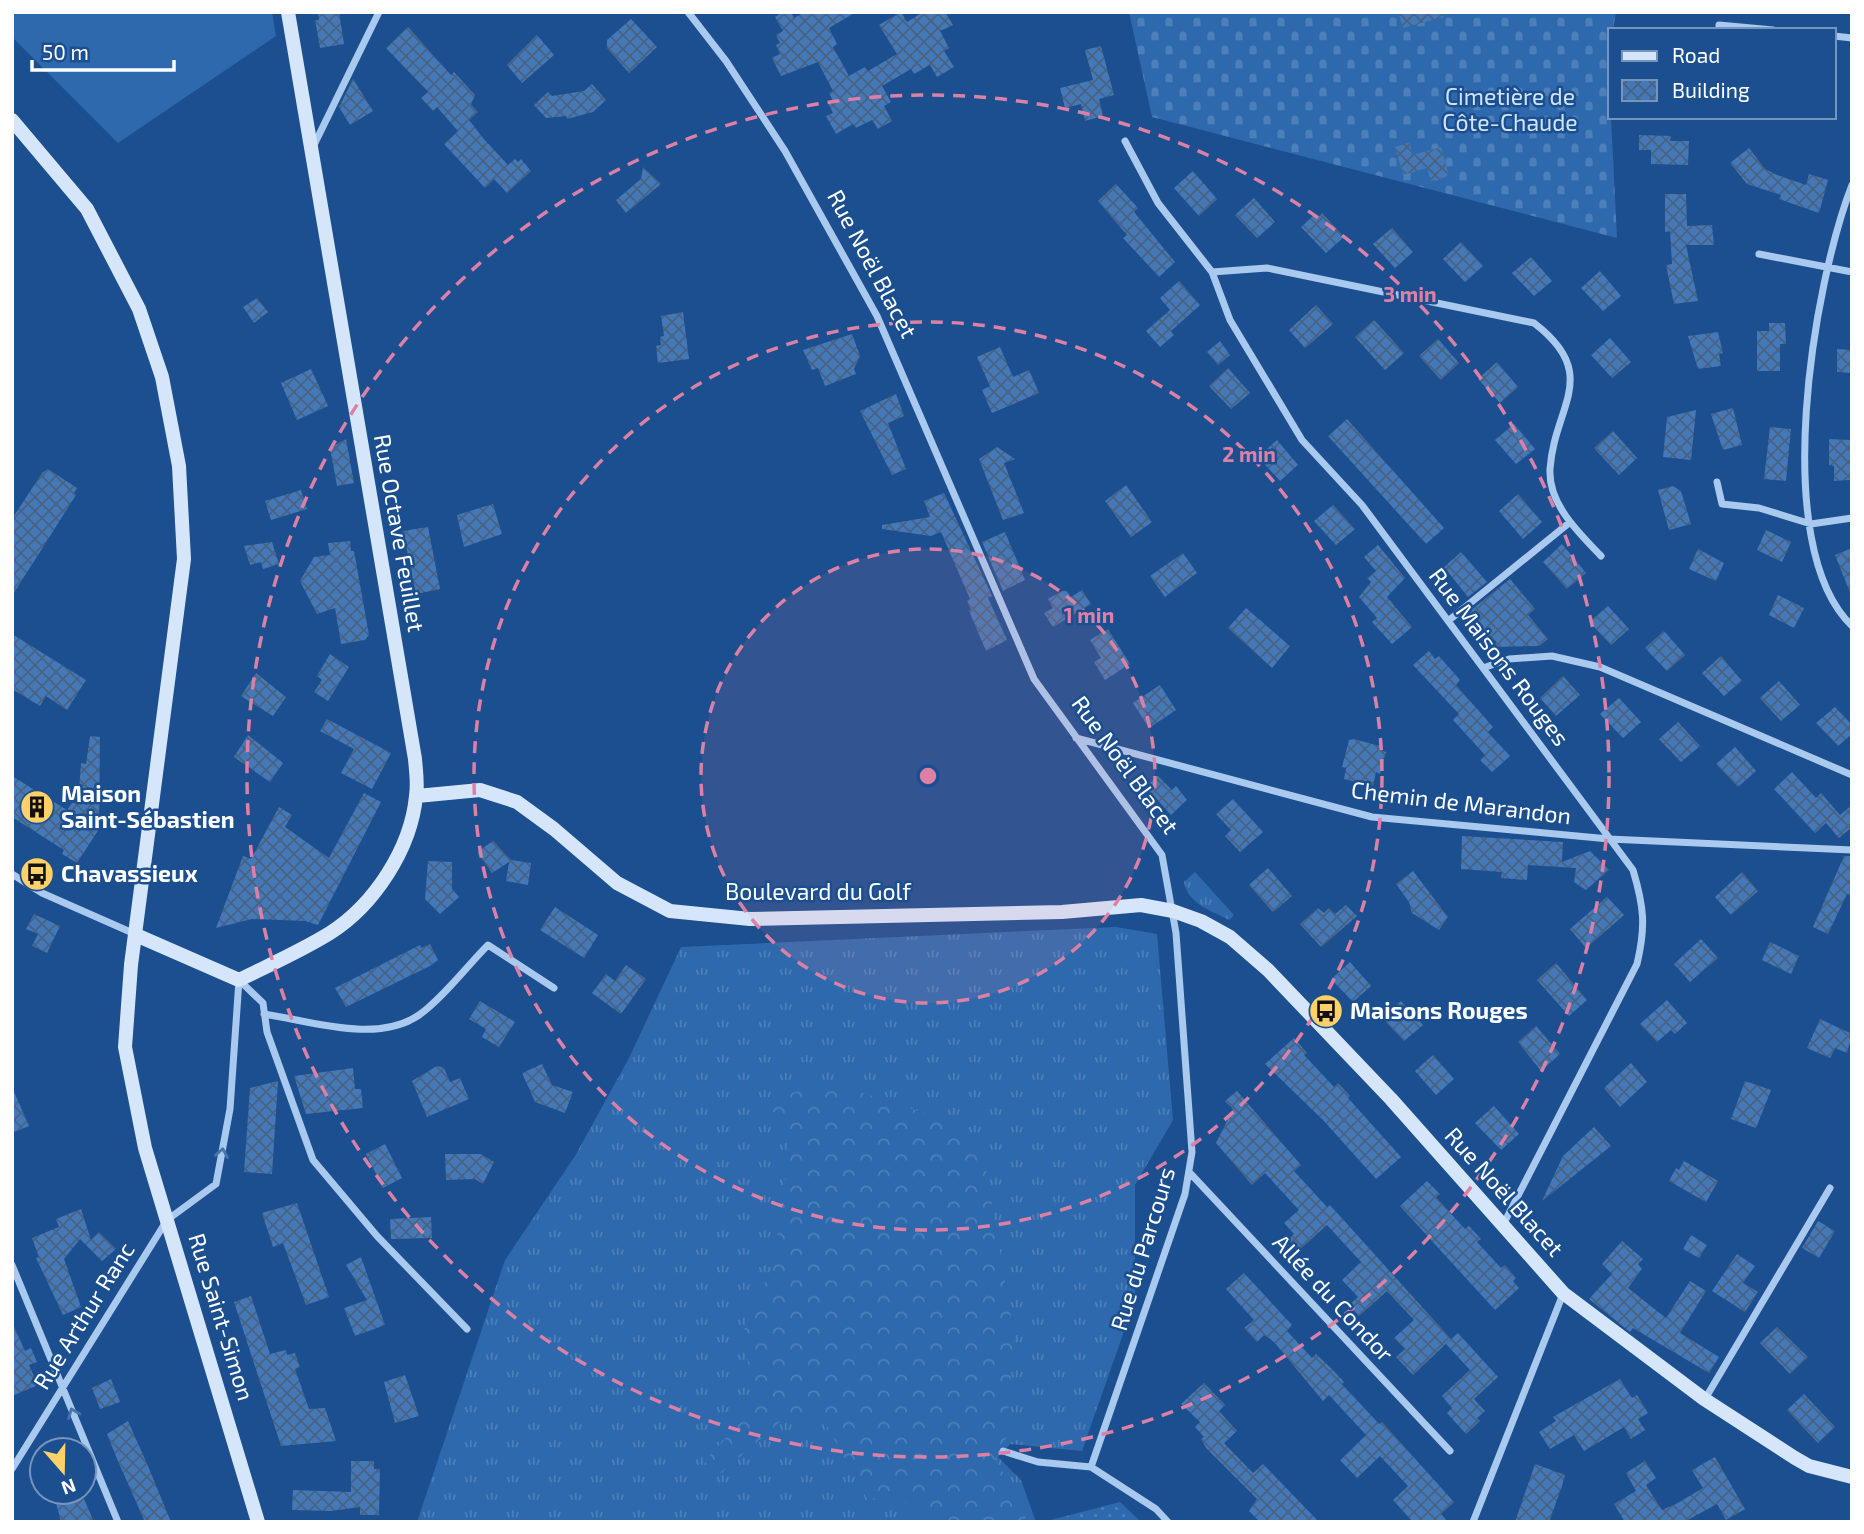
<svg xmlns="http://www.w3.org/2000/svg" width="1864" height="1534" font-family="'Exo 2',sans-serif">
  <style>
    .grass { fill: url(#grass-tufts) }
    .forest { fill: url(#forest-crowns) }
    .cemetery { fill: url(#cemetery-stones) }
    .park { fill: url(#park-dots) }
    .garden { fill: #2e69ad }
    .building { fill: url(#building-cross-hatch) }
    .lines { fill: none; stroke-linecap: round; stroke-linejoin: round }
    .street { stroke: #a9c9ee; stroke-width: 7 }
    .secondary { stroke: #d6e6fa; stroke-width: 14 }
    .oneway { stroke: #4674ac }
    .ring { fill: none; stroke: #dd80a5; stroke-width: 3.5; stroke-dasharray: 12 9 }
    .labels { text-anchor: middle; stroke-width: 5; stroke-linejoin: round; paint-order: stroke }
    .park-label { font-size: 23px; fill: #cfe3fa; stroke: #1b4f8f }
    .street-label { font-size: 23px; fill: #fff; stroke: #1b4f8f }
    .poi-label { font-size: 23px; font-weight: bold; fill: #fff; stroke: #1b4f8f; text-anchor: start }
    .centre { fill: #dd80a5; stroke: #1b4f8f; stroke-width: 3.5 }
    .ring-label { font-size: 21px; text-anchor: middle; font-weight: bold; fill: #dd80a5; stroke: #1b4f8f; stroke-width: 5; stroke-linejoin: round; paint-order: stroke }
  </style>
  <defs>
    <pattern id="grass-tufts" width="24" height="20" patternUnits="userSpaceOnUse" patternTransform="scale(1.75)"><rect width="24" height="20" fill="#2e69ad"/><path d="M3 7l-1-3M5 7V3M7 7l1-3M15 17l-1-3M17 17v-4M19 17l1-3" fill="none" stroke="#4d80b9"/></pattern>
    <pattern id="forest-crowns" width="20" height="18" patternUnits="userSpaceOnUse" patternTransform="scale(1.75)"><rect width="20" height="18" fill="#2e69ad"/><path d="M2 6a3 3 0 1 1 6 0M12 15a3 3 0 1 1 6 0" fill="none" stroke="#4d80b9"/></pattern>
    <pattern id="cemetery-stones" width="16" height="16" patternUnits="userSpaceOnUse" patternTransform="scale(1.75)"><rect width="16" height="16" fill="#2e69ad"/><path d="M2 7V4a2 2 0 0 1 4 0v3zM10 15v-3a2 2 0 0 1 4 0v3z" fill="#4d80b9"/></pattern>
    <pattern id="park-dots" width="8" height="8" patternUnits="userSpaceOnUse" patternTransform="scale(1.75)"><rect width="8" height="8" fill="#2e69ad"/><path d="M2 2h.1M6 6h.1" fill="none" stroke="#4d80b9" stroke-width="1.8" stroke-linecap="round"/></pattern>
    <pattern id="building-cross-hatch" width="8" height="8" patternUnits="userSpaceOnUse" patternTransform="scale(1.75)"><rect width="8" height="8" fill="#4478b7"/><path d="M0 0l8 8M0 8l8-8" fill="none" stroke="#486282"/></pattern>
  </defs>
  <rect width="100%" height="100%" fill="#1b4f8f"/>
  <path class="grass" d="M1195,872L1234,915L1229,920C1212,911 1188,904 1184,882Z
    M1116,927L1157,934L1173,1120L1135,1185V1300L1082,1451L1010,1444L998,1457L1021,1480L1036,1522H417L505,1260L575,1156L629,1058L681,947Z"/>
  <path class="forest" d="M829,1082L958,1124L985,1164L1014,1335L1006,1441L992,1454L1027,1512L1025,1522H936L889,1492L868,1501L821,1415H788L719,1475L704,1461L761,1401L740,1339L773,1264L789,1154L788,1118L755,1104Z"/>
  <path class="cemetery" d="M1129,12H1616L1613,30H1610L1608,56L1617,238L1152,117Z"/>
  <path class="park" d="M1120,1502L1141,1522H1043Z"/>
  <path class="garden" d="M12,12H272L276,36L118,143L12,37Z"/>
  <path class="building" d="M318,12H339L344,44L320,48L315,20H319Z
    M783,12H791L794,18L805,12H856L829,28L837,44L833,47L849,76L865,67L868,71L897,54L879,25L901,12L907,22L923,12H945L953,25L940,31L949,48L944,51L954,67L937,77L930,65L914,74L911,69L882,86L891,102L884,106L892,121L878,129L872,120L856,128L853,124L836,134L826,116L833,113L828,103L833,101L829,93L833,91L818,62L781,76L772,58L780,54L776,45L780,43L776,35L783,31L775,17Z
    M1398,12H1443L1444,17L1403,28Z
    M631,19L657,47L629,73L607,48V40Z
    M408,27L451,75L454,72L475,95L471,105L478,112L469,120L483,138L508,165L515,159L518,162L521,159L531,171L507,193L494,179L485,188L444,144L458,131L437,107L433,111L421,98L428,92L386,48Z
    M537,35L554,55L522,83L507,65Z
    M1101,46L1114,95L1099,99L1103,116L1085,121L1081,104L1065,108L1060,88L1093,80L1085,50Z
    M353,79L373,111L350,125L339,107Z
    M592,84L606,100L593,112L567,119L566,116L546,118L534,105L548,92L552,96L584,91Z
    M1639,135L1671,136L1670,141H1689L1688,165L1651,164V150H1639Z
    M1409,143L1412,155L1441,147L1449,176L1431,181L1427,168L1403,175L1395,147Z
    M1749,148L1765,169L1777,175L1806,185L1809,174L1828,180L1819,213L1779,199L1781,195L1747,184L1730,163Z
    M643,167L661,184L626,213L616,200L641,179Z
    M1193,171L1217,199L1199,216L1174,188Z
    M1116,184L1138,208L1134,212L1175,262L1159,277L1123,238L1127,235L1098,201Z
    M1665,194H1686L1687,226L1712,225L1714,245H1686L1698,301L1674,304L1666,265L1672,264L1670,231L1665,232Z
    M1254,198L1275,222L1257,238L1235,215Z
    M1322,213L1344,237L1326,253L1301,227L1314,215L1317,219Z
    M1392,228L1413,252L1395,268L1373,244Z
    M1461,242L1483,266L1465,282L1443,259Z
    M1531,257L1552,281L1534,296L1512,273Z
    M1600,271L1621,296L1603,311L1581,288Z
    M1179,281L1200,305L1171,331L1174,335L1160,347L1146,331L1170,310L1160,298Z
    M257,298L268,312L254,323L243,307Z
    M1316,305L1333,324L1305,348L1289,330Z
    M683,312L689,359L658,363L656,346L661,345L660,337L664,336L661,316Z
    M1374,320L1404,353L1385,370L1355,337Z
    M1769,323H1785L1786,344H1780V371H1757V331H1769Z
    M1718,332L1723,353L1719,354L1721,366L1698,369L1688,336Z
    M852,334L860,356L854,369L856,374L825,386L818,368L812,370L803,350Z
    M1610,338L1631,362L1612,378L1591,355Z
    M1438,339L1459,363L1441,380L1419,356Z
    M1220,341L1230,355L1218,365L1207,352Z
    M1000,347L1013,377L1029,370L1039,393L992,413L982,390L990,386L977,357Z
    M1837,349L1852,350V373L1837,372Z
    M1497,362L1518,387L1500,403L1478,379Z
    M1228,368L1250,393L1231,409L1209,386Z
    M311,369L328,406L297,420L281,383Z
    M896,394L904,416L888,423L906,469L892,475L860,411Z
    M1733,408L1742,445L1723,450L1711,414Z
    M1696,410L1691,460L1663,457L1667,417Z
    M1347,419L1444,528L1426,544L1328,436Z
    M1514,424L1535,449L1516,464L1495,440Z
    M1770,427L1791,429L1786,481L1764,479Z
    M1613,431L1637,458L1619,475L1594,448Z
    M346,439L354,483L337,486L330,448Z
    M1829,439L1851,440L1850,480L1834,481V466L1829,465Z
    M1277,440L1298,465L1280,481L1258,457Z
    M997,447L1015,459L1004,463L1024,513L1003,520L979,459Z
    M48,469L77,488L74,493L76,495L12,596V519L42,473Z
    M1126,485L1152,522L1131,537L1105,501Z
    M1673,486L1681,491L1691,524L1669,530L1658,490Z
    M301,490L307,509L271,520L265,501Z
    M944,493L992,596L988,598L1007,640L986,651L969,611L971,610L967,601L970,599L941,532L931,536L882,529V525L930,517L924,501Z
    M1518,494L1542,522L1523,539L1499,511Z
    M493,504L502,534L464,547L457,515Z
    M1333,505L1355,529L1336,545L1314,521Z
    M428,527L440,589L416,594L403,531Z
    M1766,530L1791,542L1782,562L1757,550Z
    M1005,532L1025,580L1003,591L982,542Z
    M350,541L351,551H354L369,635L365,640L341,644L335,608L317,614L300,581L314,557L330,555L328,543Z
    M272,542L279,564L263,569L261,562L250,565L244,546Z
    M1562,544L1586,573L1567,589L1543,562Z
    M1378,545L1405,578L1387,597L1412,627L1392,644L1372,622L1377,618L1359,597L1371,582L1367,578L1376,571L1364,557Z
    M1852,548V595H1851L1835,555Z
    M1698,549L1724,563L1716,581L1689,569Z
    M1461,552L1487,582L1468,597L1444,567Z
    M1183,553L1197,573L1165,597L1150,576Z
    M1510,579L1535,609L1528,615L1548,639L1539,646L1495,647L1496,641L1480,639V632L1466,614Z
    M1082,590L1091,604L1053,627L1044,613L1053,608L1048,599L1062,591H1067L1071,597Z
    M1778,595L1804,608L1794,628L1769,615Z
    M1608,606L1629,629L1611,645L1589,622Z
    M1246,608L1290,646L1272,668L1228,628Z
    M1108,629L1130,664L1105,680L1094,662L1101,658L1090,640Z
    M1664,631L1685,655L1667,671L1645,648Z
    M12,634L86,680L67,710L46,696L40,706L12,689Z
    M1429,651L1435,659L1439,656L1460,680L1456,685L1493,727L1488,732L1510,756L1492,772L1480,760L1485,755L1453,720L1459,714L1413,665Z
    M330,654L349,667L328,701L314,692L322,680L317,676Z
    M1721,656L1742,681L1724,696L1702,673Z
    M256,673L286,697L273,716L241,696Z
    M1563,676L1580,695L1556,716L1540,698Z
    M1779,681L1800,705L1781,721L1760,698Z
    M1160,685L1176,710L1149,728L1133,703Z
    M1619,698L1641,722L1623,738L1600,714Z
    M1835,707L1852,725V734L1838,746L1816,723Z
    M327,719L391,753L372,789L341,773L354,749L320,731Z
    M1678,722L1700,746L1681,762L1659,739Z
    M248,735L283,763L270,782L234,757Z
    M90,736L100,737L99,829L77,863L62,854L64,850L12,817V776L67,810L72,803H78L81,763L86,764Z
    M1354,739L1383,747L1382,751L1386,752L1380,774L1376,772L1373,786L1344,779L1346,768L1342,767L1349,740Z
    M1735,747L1756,771L1738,787L1716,764Z
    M1792,772L1816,798L1821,793L1840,815L1852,805V827L1839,838L1826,823L1815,833L1774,789Z
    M1158,776L1172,790L1176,786L1187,800L1171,815L1146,787Z
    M364,793L381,802L318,925L305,921L252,919L216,928L243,856L251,859L279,807L292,815L285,827L329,858Z
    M1233,799L1263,832L1240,852L1225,836L1231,830L1216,814Z
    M1462,836L1563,842L1562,862L1590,851L1609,870L1586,890L1574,882L1576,868L1528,865L1527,880L1501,878L1502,872L1461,869Z
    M493,841L511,860L531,863L528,885L506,881L509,862L492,873L477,852Z
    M1844,856H1852V896L1847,894L1828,934L1813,927Z
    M428,861L452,862V889L459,897L440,914L425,899Z
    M1268,868L1292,896L1273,912L1249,885Z
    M1413,871L1448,917L1439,930L1412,913L1409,902L1396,884Z
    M1742,872L1758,891L1731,915L1715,897Z
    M1607,897L1624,915L1586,948L1570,929Z
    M1346,905L1357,916L1321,947L1300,924L1318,908L1324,913L1329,908L1335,914Z
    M555,907L598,935L584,958L540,930Z
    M34,914L60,926L47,953L32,946L38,934L26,929Z
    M1701,939L1718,958L1690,982L1674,964Z
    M1770,942L1799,956L1791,974L1762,960Z
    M430,944L438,960L430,966L346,1007L335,988L420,945L421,948Z
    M1350,962L1371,986L1353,1002L1331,979Z
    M1556,963L1587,1000L1569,1016L1537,980Z
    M626,965L646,979L621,1014L592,993L606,974L615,981Z
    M1667,1000L1687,1023L1675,1034L1671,1030L1657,1042L1640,1024Z
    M480,1001L515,1022L499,1047L482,1037L486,1029L469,1019Z
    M1401,1001L1423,1025L1404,1041L1382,1018Z
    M1820,1019L1852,1034L1847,1053L1835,1048L1830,1058L1807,1048Z
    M1536,1026L1560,1054L1541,1071L1518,1042Z
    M1294,1038L1307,1053L1304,1055L1334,1087L1338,1083L1350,1096L1348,1098L1401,1157L1376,1179L1323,1120L1265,1064Z
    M1433,1055L1454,1079L1436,1095L1415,1071Z
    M1631,1063L1647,1082L1620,1107L1604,1088Z
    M542,1064L552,1085L573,1092L565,1113L535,1102L522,1073Z
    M437,1066L444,1068L450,1082L460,1078L469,1099L427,1117L412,1081Z
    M353,1068L355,1089H361L363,1108L306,1114L294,1076Z
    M278,1081L272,1174L244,1172L250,1088Z
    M1745,1081L1771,1090L1756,1128L1731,1119Z
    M12,1087L29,1126L12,1133Z
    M1237,1091L1301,1165L1294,1171L1327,1207L1330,1205L1451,1339L1413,1375L1396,1357L1405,1349L1394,1338L1414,1320L1387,1291L1359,1316L1349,1305L1358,1297L1342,1280L1361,1262L1327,1225L1298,1251L1288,1239L1294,1234L1284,1223L1299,1210L1265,1173L1252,1185L1216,1143L1233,1109L1225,1101Z
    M1494,1106L1519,1134L1501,1150L1475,1123Z
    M1594,1127L1611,1146L1542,1201L1563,1156Z
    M385,1144L402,1178L383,1188L366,1154Z
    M445,1154H481L494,1162L483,1184L475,1179L446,1180Z
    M1684,1161L1718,1181L1706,1202L1669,1181L1676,1168L1679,1170Z
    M1427,1181L1440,1194L1436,1197L1465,1229L1469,1226L1481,1239L1477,1242L1501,1268L1505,1265L1516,1278L1513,1281L1519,1288L1495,1310L1400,1206Z
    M297,1203L329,1297L306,1305L283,1243L273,1247L262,1213Z
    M81,1209L91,1240L99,1232L116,1249L102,1261L80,1239L64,1259L81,1307L63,1315L36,1258L39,1257L32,1238L59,1227L56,1219Z
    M431,1217L432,1238L391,1239L390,1219Z
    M1818,1221L1835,1231L1819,1258L1802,1248Z
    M1691,1235L1707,1245L1699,1258L1683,1249Z
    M1622,1241L1643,1259L1638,1264L1642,1269L1628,1288L1666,1318L1690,1281L1706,1291L1680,1333L1719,1357L1709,1373L1633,1328L1630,1332L1589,1299L1612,1274L1602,1264Z
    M1737,1254L1755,1266L1743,1283L1758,1292L1745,1312L1712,1291Z
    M361,1257L385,1325L355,1336L344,1308L367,1300L346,1265Z
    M1244,1273L1292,1325L1287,1331L1312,1358L1316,1354L1333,1370L1344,1382L1342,1384L1379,1424L1382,1422L1454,1502L1441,1514L1448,1522H1413L1393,1500L1408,1486L1380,1456L1357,1478L1340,1460L1366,1435L1329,1395L1323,1401L1274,1342L1264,1335L1257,1342L1244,1328L1254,1320L1226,1289Z
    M251,1296L270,1354L286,1350L287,1355L295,1353L300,1367L295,1369L309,1409L325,1408L336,1441L281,1446L234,1302Z
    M12,1322L25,1351L31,1348L37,1362L29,1365L38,1385L12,1396Z
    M1777,1327L1808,1357L1790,1374L1760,1343Z
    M1458,1333L1498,1377L1474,1399L1485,1411L1477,1418L1480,1421L1466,1434L1447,1413L1452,1408L1442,1396L1470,1370L1446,1344Z
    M405,1375L419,1416L395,1423L384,1382Z
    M111,1379L120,1402L100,1409L92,1388Z
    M1620,1379L1632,1398L1637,1395L1648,1413L1638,1419L1645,1430L1631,1439L1624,1427L1584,1451L1574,1435L1550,1449L1539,1432L1556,1421L1553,1417Z
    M1204,1383L1225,1405L1219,1411L1237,1431L1224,1443L1253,1473L1263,1464L1319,1522H1260L1249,1511L1257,1499L1206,1448L1201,1439L1204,1437L1195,1427L1200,1422L1181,1404Z
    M1804,1394L1835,1427L1818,1443L1787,1410Z
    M128,1421L148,1466L171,1522H145L117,1459L107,1434Z
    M1715,1457L1745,1509L1726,1520L1717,1504L1684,1522H1625L1614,1504L1636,1491L1626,1473L1645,1461L1656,1478L1646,1485L1662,1510L1676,1504L1703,1488L1692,1470Z
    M351,1461H374V1469H380L379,1515H360V1507L331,1511L292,1510L293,1490L351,1492Z
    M1535,1464L1565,1475L1562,1486L1549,1522H1515Z
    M53,1492H81L94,1522H61Z"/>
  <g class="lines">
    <path class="street" d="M688,12L726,61L785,151L877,316L1034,679L1162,855L1176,933L1192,1152L1185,1194L1091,1467
      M1719,30V25L1773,30
      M1834,36L1852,38
      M1125,141L1158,203L1212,272L1230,320L1302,440L1362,505L1633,870C1644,907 1646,926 1637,964L1503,1225
      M313,147L379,12
      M1852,185C1814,282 1768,546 1852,626
      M1759,254L1852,272
      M1212,272L1267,268L1534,323C1602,375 1554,406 1550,469C1548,504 1579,533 1601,556
      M1717,482L1722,504L1759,508L1811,524L1852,518
      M1448,621L1569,523
      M1483,668L1509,659L1552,656L1600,667L1852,775
      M1076,738L1372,817L1609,839L1852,850
      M12,874L42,893L135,934
      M240,981L263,1003L267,1032L313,1160L377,1236L467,1329
      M264,1014C311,1021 377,1044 419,1015C441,1000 468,965 488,945L554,988
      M1189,1172L1450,1451
      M12,1265L118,1522
      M1705,1399L1830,1188
      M1003,1451L1038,1462L1091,1467
      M1091,1467L1156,1509L1168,1522
      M12,1469L167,1220L216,1184L230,1109L239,980
      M1473,1522L1563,1294"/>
    <path class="secondary" d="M12,120L87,209L139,309L162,377L179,466L184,559L131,965L125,1047L145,1148L258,1522
      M417,796L480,790L517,802L554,829L617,883L670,911L750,919L1062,912L1141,905L1173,911L1201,921L1230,937L1268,970L1391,1099L1563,1293L1704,1399L1795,1458L1809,1466L1852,1477
      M136,935L239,980C269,965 301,951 330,933C374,905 411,849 416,796C418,784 416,771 415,759L288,12"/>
  </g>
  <defs><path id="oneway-chevron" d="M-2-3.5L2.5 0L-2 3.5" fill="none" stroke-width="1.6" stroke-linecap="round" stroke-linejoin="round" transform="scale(1.75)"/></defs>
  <g class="oneway">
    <use href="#oneway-chevron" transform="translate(222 1153) rotate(-80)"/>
    <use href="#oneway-chevron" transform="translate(73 1413) rotate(-112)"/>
  </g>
  <circle cx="928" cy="776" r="227" fill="#dd80a5" fill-opacity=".12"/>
  <g class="ring">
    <circle cx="928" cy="776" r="227"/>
    <circle cx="928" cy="776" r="454"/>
    <circle cx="928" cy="776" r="681"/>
  </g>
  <defs>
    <g id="building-disc" transform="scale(1.75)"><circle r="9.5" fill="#ffd166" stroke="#1b4f8f"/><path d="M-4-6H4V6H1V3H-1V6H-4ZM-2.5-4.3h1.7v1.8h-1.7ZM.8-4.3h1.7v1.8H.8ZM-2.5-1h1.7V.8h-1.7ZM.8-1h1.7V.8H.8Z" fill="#111"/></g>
    <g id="bus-disc" transform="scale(1.75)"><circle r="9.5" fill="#ffd166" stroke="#1b4f8f"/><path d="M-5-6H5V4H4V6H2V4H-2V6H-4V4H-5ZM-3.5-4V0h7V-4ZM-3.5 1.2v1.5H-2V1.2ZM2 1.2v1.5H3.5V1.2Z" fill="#111"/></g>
  </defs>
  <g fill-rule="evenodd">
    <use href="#building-disc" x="37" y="807"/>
    <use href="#bus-disc" x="37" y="874"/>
    <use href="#bus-disc" x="1326" y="1011"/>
  </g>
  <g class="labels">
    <g class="park-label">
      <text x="1510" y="105">Cimetière de<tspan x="1510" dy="26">Côte-Chaude</tspan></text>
    </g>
    <g class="street-label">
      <text transform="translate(872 264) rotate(62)" y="8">Rue Noël Blacet</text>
      <text transform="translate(399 533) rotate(80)" y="8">Rue Octave Feuillet</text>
      <text transform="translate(1499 657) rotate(53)" y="8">Rue Maisons Rouges</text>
      <text transform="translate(1125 765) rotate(54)" y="8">Rue Noël Blacet</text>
      <text transform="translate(1461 803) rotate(7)" y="8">Chemin de Marandon</text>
      <text x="818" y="900">Boulevard du Golf</text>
      <text transform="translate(1504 1192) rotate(48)" y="8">Rue Noël Blacet</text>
      <text transform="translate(1143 1249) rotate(-73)" y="8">Rue du Parcours</text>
      <text transform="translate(1333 1298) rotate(47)" y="8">Allée du Condor</text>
      <text transform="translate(84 1316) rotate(-58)" y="8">Rue Arthur Ranc</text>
      <text transform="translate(221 1317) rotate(73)" y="8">Rue Saint-Simon</text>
    </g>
    <g class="poi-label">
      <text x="61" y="802">Maison<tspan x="61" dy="26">Saint-Sébastien</tspan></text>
      <text x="61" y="882">Chavassieux</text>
      <text x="1350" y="1019">Maisons Rouges</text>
    </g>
  </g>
  <circle cx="928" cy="776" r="10" class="centre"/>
  <g class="ring-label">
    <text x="1410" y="302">3 min</text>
    <text x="1249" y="462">2 min</text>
    <text x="1089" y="623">1 min</text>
  </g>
  <rect width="1864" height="1534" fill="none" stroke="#ffffff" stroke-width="28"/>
  <rect x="1608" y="28" width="228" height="91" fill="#1b4f8f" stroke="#7695bc" stroke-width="2"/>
  <rect x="1622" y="51" width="35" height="10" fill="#d6e6fa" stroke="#7695bc" stroke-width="2"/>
  <text x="1672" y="63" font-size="21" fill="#ffffff">Road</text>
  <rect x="1622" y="80" width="35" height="21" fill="url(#building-cross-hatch)" stroke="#7695bc" stroke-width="2"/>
  <text x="1672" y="98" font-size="21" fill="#ffffff">Building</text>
  <g transform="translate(63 1471) rotate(160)"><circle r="33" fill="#1b4f8f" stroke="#7695bc" stroke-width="2"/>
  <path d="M0-5L12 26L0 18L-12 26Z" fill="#ffd166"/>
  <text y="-10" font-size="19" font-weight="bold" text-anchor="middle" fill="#ffffff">N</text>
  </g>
  <path d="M32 60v10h142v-10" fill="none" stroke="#ffffff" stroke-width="3.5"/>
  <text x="42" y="60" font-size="21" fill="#ffffff" stroke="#1b4f8f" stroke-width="5" paint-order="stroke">50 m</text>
</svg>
